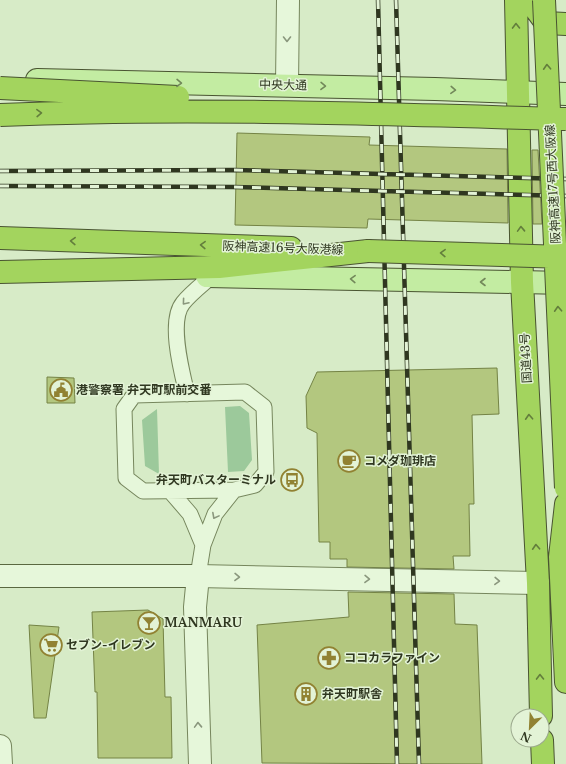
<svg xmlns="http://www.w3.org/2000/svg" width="566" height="764" font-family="'Libre Baskerville','Noto Sans JP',serif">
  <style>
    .green { fill: #9cc99b }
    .building { fill: #b3c77f; stroke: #748345 }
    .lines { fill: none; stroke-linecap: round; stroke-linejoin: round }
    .lane-casing { stroke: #76865d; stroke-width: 17 }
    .street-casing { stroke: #76865d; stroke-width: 24 }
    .secondary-casing { stroke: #5a6840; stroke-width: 24 }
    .primary-casing { stroke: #495431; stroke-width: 24 }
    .highway-casing { stroke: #495431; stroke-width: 24 }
    .lane { stroke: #e6f7da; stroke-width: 15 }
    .street { stroke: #e6f7da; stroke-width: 22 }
    .secondary { stroke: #e6f7da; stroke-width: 22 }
    .primary { stroke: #c3eca2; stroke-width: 22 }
    .highway { stroke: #a3d45e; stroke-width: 22 }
    .rail-casing { stroke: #2f3720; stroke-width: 4.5 }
    .rail { stroke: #e3f3d6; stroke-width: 3; stroke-dasharray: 9; stroke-linecap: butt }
    .highway-bridge-casing { stroke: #495431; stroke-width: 24; stroke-linecap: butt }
    .highway-bridge { stroke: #a3d45e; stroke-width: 22 }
    .oneway { stroke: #637e3c }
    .oneway2 { stroke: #8a977d }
    .oneway3 { stroke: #72885a }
    .labels { text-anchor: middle; stroke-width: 3; stroke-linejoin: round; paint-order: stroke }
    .street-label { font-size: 12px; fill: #2f3720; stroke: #e3f3d6 }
    .poi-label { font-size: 12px; font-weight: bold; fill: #2f3720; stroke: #e3f3d6; text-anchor: start }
  </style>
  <rect width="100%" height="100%" fill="#d7ebc7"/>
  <path class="green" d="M240,406L249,413L252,460L244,471L228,472L225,407Z
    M157,409L159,474L145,466L142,420Z"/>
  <path class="building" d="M237,133L370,137L369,145L507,149L508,223L368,219L367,228L235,225Z
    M532,150H538L542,224H533Z
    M497,368L499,414L472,415L474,504H469L470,556H453L454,569L347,567V559H330V542H319L317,433L307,428L306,396L317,372Z
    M47,377L74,378L75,403H47Z
    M348,592L454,594L455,624L477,625L482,764L262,763L257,625L349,617Z
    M148,610L163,619L165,697H171L172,758H98L97,692H95L92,612Z
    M29,625L59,627L46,718H34Z"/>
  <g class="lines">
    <g class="lane-casing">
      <path id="lane" d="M245,392L264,407L266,472L255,485L234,490L143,491L126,478L124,409L134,395Z
        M187,394C182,373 168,321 183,303C191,293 203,284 213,275
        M171,492L190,514L203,545
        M198,576L203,545L215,514L234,490"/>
    </g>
    <g class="street-casing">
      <path id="street" d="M287,85L288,0
        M0,746L1,764
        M200,764L195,607L198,576L538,583"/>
    </g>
    <g class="secondary-casing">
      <path id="secondary" d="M0,576H198"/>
    </g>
    <g class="primary-casing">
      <path id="primary" d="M37,80L435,89L566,94
        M207,276L566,283"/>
    </g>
    <g class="highway-casing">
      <path id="highway" d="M516,0L522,282L538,583L541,716
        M529,0L546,23L566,24
        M0,238L291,248
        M0,272L219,267L368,251
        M566,504L560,557L566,682
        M542,740L543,764"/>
    </g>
    <use href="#lane" class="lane"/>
    <use href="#street" class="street"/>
    <use href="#secondary" class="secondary"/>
    <use href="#primary" class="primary"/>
    <use href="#highway" class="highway"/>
    <g class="rail-casing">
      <path id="rail" d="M378,0L397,764
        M396,0L419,764
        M0,171L234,170L566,179
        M0,186L233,187L566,196"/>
    </g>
    <use href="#rail" class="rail"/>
    <g class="highway-bridge-casing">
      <path id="highway-bridge" d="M544,0L566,488
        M0,88L178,97
        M0,115C189,107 377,114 566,119
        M368,251L566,257"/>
    </g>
    <use href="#highway-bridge" class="highway-bridge"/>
  </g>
  <defs><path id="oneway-chevron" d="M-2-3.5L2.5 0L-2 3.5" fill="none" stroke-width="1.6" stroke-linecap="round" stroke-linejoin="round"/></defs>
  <g class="oneway">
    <use href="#oneway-chevron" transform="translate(516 26) rotate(-91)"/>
    <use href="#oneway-chevron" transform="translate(547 67) rotate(-93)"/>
    <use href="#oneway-chevron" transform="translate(39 113) rotate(-2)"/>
    <use href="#oneway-chevron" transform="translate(521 229) rotate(-92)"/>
    <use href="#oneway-chevron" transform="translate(73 241) rotate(-178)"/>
    <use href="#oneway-chevron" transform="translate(203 245) rotate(-178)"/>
    <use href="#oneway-chevron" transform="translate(443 253) rotate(-178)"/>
    <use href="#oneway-chevron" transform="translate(558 309) rotate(-93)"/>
    <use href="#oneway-chevron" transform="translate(529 417) rotate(-93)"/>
    <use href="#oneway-chevron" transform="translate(536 547) rotate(-93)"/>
    <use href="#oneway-chevron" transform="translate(540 677) rotate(-91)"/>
  </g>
  <g class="oneway2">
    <use href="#oneway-chevron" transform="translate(287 39) rotate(90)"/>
    <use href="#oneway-chevron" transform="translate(185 302) rotate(130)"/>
    <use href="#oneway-chevron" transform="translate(215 516) rotate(118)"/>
    <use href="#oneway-chevron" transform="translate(237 577) rotate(1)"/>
    <use href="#oneway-chevron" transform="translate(367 579) rotate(1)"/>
    <use href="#oneway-chevron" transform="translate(497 581) rotate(2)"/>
    <use href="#oneway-chevron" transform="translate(198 725) rotate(-92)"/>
  </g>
  <g class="oneway3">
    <use href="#oneway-chevron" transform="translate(179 83) rotate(1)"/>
    <use href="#oneway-chevron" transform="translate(323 86) rotate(1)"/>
    <use href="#oneway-chevron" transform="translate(453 90) rotate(3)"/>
    <use href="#oneway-chevron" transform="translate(353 279) rotate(-178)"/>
    <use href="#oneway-chevron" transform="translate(483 282) rotate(-180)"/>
  </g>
  <defs>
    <g id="civic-ring" transform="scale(1.15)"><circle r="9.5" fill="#e3f3d6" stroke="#918232" stroke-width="1.5"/><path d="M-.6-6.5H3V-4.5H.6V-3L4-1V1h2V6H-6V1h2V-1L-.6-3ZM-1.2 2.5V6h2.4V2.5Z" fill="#918232"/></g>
    <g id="cafe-ring" transform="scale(1.15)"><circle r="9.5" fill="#e3f3d6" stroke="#918232" stroke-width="1.5"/><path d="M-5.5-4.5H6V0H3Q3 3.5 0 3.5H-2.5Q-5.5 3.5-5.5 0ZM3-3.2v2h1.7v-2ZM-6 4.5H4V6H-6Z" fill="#918232"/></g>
    <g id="bus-ring" transform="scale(1.15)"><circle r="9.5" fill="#e3f3d6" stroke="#918232" stroke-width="1.5"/><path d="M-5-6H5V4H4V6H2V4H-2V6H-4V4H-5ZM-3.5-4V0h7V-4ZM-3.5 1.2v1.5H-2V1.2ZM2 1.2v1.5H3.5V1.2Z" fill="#918232"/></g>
    <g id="bar-ring" transform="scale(1.15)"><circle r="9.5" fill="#e3f3d6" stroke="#918232" stroke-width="1.5"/><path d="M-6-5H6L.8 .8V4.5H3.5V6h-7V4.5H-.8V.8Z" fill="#918232"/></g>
    <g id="supermarket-ring" transform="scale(1.15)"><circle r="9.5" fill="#e3f3d6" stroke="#918232" stroke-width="1.5"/><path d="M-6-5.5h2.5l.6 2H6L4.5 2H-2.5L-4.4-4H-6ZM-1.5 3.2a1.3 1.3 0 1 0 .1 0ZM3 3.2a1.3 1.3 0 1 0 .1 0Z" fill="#918232"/></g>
    <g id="pharmacy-ring" transform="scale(1.15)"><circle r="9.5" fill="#e3f3d6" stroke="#918232" stroke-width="1.5"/><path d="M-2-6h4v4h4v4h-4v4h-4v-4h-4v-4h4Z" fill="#918232"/></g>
    <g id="building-ring" transform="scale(1.15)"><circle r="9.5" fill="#e3f3d6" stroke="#918232" stroke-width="1.5"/><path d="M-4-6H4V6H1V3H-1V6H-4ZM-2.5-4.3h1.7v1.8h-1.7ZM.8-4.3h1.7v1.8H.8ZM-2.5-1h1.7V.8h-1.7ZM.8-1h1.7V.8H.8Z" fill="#918232"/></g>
  </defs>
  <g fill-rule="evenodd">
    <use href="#civic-ring" x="61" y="390"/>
    <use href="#cafe-ring" x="349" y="461"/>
    <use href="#bus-ring" x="292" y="480"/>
    <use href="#bar-ring" x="149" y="623"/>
    <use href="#supermarket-ring" x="51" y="645"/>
    <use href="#pharmacy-ring" x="329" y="658"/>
    <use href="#building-ring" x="306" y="694"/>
  </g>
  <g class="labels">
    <g class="street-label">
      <text transform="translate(283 85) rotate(1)" y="4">中央大通</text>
      <text transform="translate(553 184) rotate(-93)" y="4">阪神高速17号西大阪線</text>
      <text transform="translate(283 248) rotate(2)" y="4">阪神高速16号大阪港線</text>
      <text transform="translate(526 358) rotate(-93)" y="4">国道43号</text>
    </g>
    <g class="poi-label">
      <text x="76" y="394">港警察署 弁天町駅前交番</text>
      <text x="364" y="465">コメダ珈琲店</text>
      <text x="276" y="484" text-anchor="end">弁天町バスターミナル</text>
      <text x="164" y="627">MANMARU</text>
      <text x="66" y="649">セブン-イレブン</text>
      <text x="344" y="662">ココカラファイン</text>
      <text x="322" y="698">弁天町駅舎</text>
    </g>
  </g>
  <g transform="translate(530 728) rotate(204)"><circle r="19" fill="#e3f3d6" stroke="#9ba88d"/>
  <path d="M0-3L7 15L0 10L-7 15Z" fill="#918232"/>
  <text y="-6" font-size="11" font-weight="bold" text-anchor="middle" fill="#2f3720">N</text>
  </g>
</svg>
